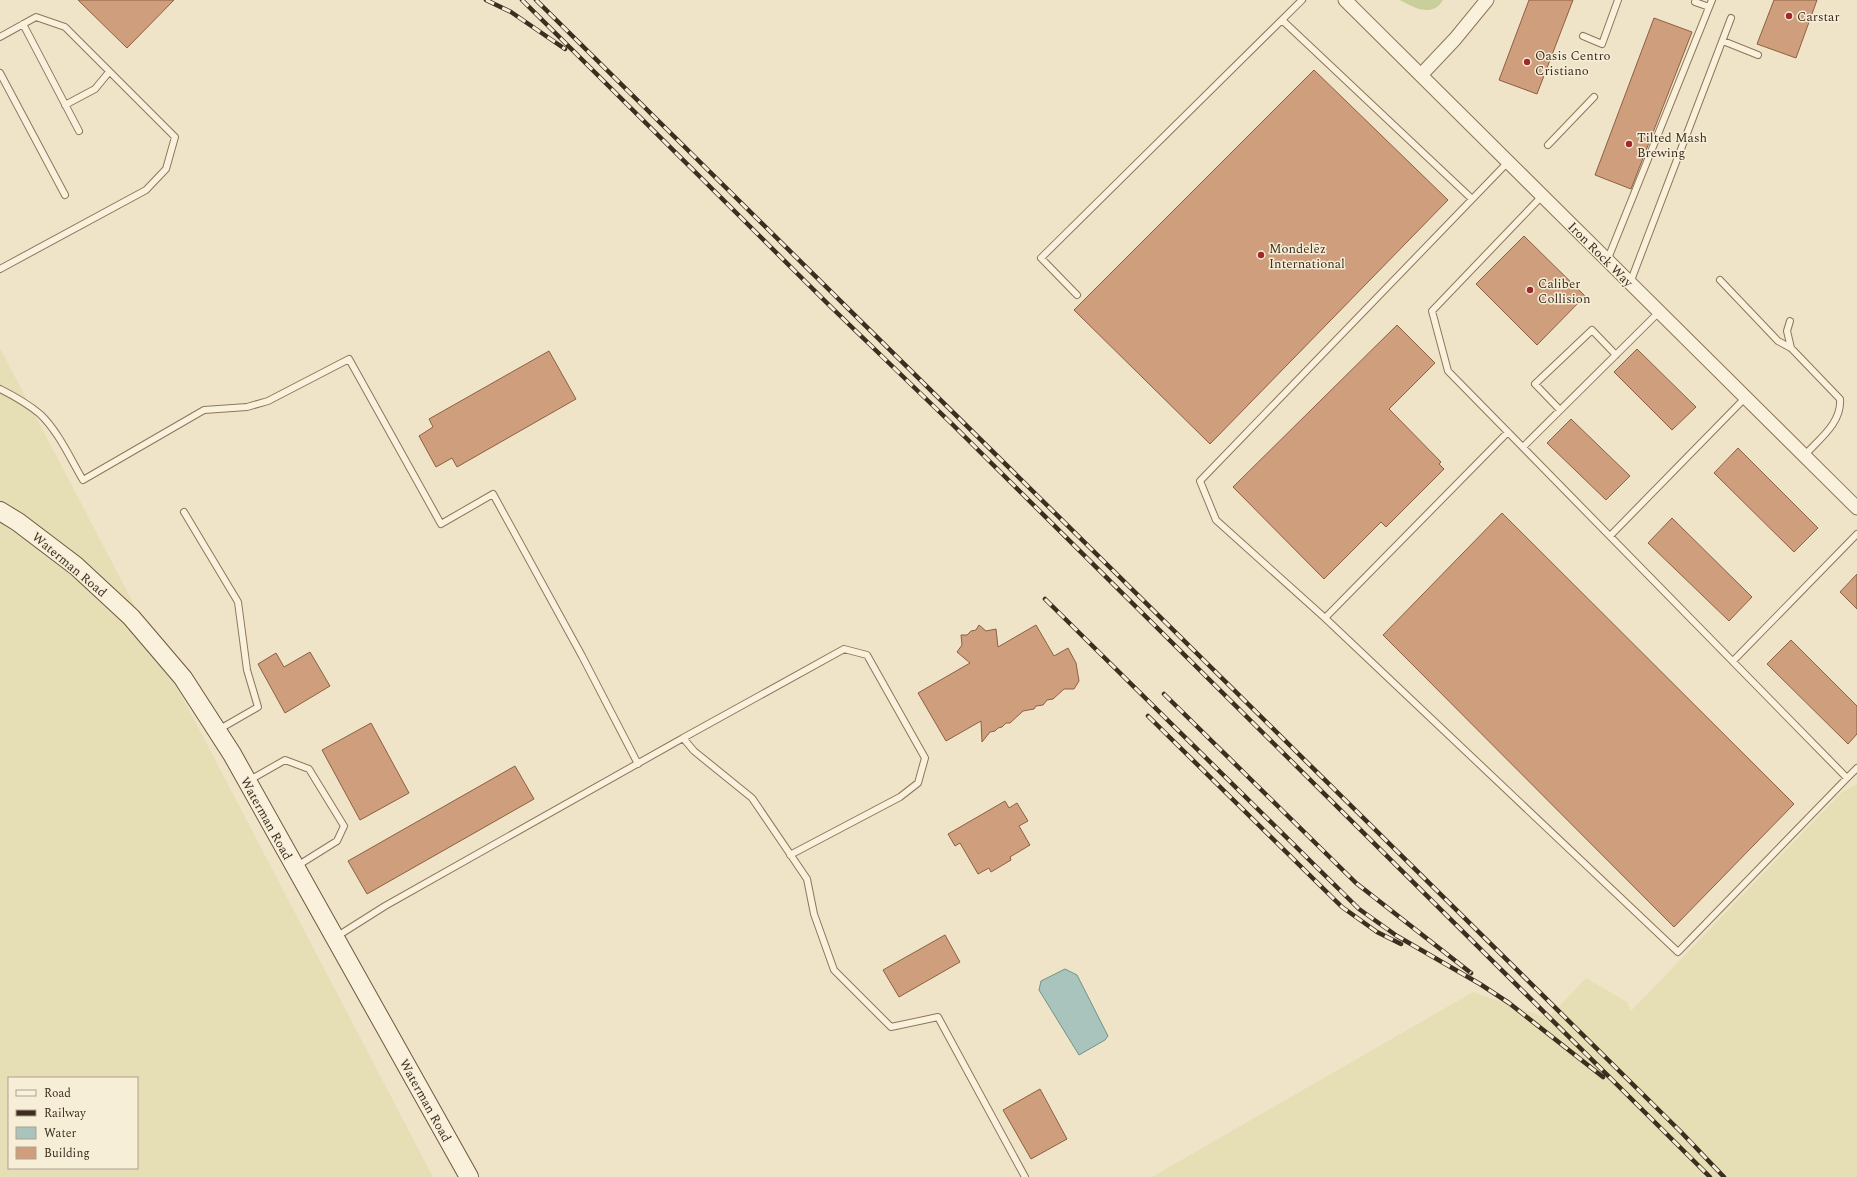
<svg xmlns="http://www.w3.org/2000/svg" width="1857" height="1177" font-family="Spectral,serif">
  <style>
    .farmland { fill: #e6deb5; fill-rule: evenodd }
    .green { fill: #c9cf9b }
    .water { fill: #a9c4bc; stroke: #6f938a }
    .building { fill: #cf9f7d; stroke: #8d5f41 }
    .lines { fill: none; stroke-linecap: round; stroke-linejoin: round }
    .service-casing { stroke: #8d765c; stroke-width: 8 }
    .minor-casing { stroke: #8d765c; stroke-width: 15 }
    .secondary-casing { stroke: #6f573f; stroke-width: 20 }
    .service { stroke: #faf1dc; stroke-width: 6 }
    .minor { stroke: #faf1dc; stroke-width: 13 }
    .secondary { stroke: #faf1dc; stroke-width: 18 }
    .rail-casing { stroke: #3d2e20; stroke-width: 4.5 }
    .rail { stroke: #f7eed8; stroke-width: 3; stroke-dasharray: 9; stroke-linecap: butt }
    .poi-dot { fill: #9e2a2b; stroke: #f7eed8; stroke-width: 1.5 }
    .labels { text-anchor: middle; stroke-width: 3; stroke-linejoin: round; paint-order: stroke }
    .poi-label { font-size: 13px; fill: #3d2e20; stroke: #f7eed8; text-anchor: start }
    .street-label { font-size: 13px; fill: #3d2e20; stroke: #f7eed8 }
  </style>
  <rect width="100%" height="100%" fill="#f0e4c8"/>
  <path class="farmland" d="M0,348L433,1177H0ZM9,1078H137V1168H9Z
    M1857,784V1177H1152L1473,992L1548,1018L1586,978L1627,1002L1631,1011L1842,792Z"/>
  <path class="green" d="M1400,0H1443C1433,18 1414,8 1400,0Z"/>
  <path class="water" d="M1065,969L1077,975L1108,1036L1105,1040L1079,1055L1039,990L1041,981Z"/>
  <path class="building" d="M78,0H174L127,48Z
    M1529,0H1573L1537,94L1499,80Z
    M1774,0H1817L1796,58L1757,44Z
    M1654,18L1692,32L1631,189L1595,175Z
    M1314,70L1448,200L1210,444L1074,310Z
    M1524,236L1585,296L1537,345L1476,284Z
    M1397,325L1435,363L1389,409L1441,462L1439,464L1444,469L1386,527L1381,522L1324,579L1233,487Z
    M1637,349L1696,407L1672,430L1614,372Z
    M549,351L576,399L457,467L452,458L436,467L419,436L433,427L429,419Z
    M1571,419L1630,476L1606,500L1547,443Z
    M1738,448L1818,528L1794,552L1714,473Z
    M1502,513L1794,804L1674,927L1383,635Z
    M1672,518L1752,597L1729,621L1648,543Z
    M1857,574V609L1840,592Z
    M979,625L986,631L996,629L998,647L1036,625L1054,656L1068,648L1076,663L1079,681L1074,689H1064L1053,699L1047,700L1043,705L1036,706L1034,709L1023,711L1010,723H1006L1002,727L998,728L995,731L990,732L982,742L981,721L946,741L918,693L970,663L957,652L962,645L961,635H967L971,631L976,630Z
    M1791,640L1857,706V734L1848,744L1767,664Z
    M310,652L330,686L285,713L258,664L276,653L284,667Z
    M371,723L409,793L360,820L322,750Z
    M515,766L534,799L367,894L348,861Z
    M1005,801L1009,808L1017,803L1028,821L1019,826L1030,845L1010,857L1011,860L991,872L989,868L978,874L960,843L955,846L948,834Z
    M945,935L960,962L899,997L883,970Z
    M1040,1089L1067,1139L1031,1159L1003,1110Z"/>
  <g class="lines">
    <g class="service-casing">
      <path id="service" d="M1695,2L1709,7
        M1282,20L1472,199
        M23,24L79,131
        M1583,36L1602,44L1618,0
        M0,37L36,17L65,27L175,137L166,169L146,190L0,269
        M1723,41L1758,55
        M0,73L65,195
        M65,105L95,89L109,72
        M1548,145L1594,97
        M1542,196L1432,311L1448,371L1847,778L1857,768
        M1607,261L1712,0
        M1720,280L1778,341L1791,348L1840,399C1842,423 1819,439 1804,456
        M1630,283L1731,18
        M1077,295L1041,258L1302,0
        M1790,321L1787,331L1791,348
        M0,389C14,396 28,404 40,414C58,431 70,458 83,480L204,410L247,407L268,401L349,359L441,524L493,494L582,656L638,764
        M1560,410L1535,384L1592,330L1616,355
        M1508,432L1325,618L1216,520L1200,481L1508,162
        M1523,447L1659,312
        M184,512L238,602L247,670L258,707L218,730
        M1610,536L1745,398
        M1325,618L1678,952L1847,778
        M1733,661L1857,534
        M683,738L844,649L867,655L925,758L918,783L900,797L790,855
        M248,781L285,760L309,769L344,826L337,841L297,866
        M336,937L385,906L683,738L694,751L752,798L807,879L814,914L834,970L891,1027L938,1017L1025,1177"/>
    </g>
    <g class="minor-casing">
      <path id="minor" d="M1345,0L1857,508
        M1421,75L1455,39L1487,0"/>
    </g>
    <g class="secondary-casing">
      <path id="secondary" d="M0,511L18,522L76,566L131,617L183,678L232,754L469,1177"/>
    </g>
    <use href="#service" class="service"/>
    <use href="#minor" class="minor"/>
    <use href="#secondary" class="secondary"/>
    <g class="rail-casing">
      <path id="rail" d="M486,0L511,12L565,49
        M522,0L830,306L952,424L1710,1177
        M536,0L1681,1132L1724,1177
        M1045,599L1359,909L1397,936L1480,984L1509,1003L1603,1077
        M1164,694L1356,883L1471,973
        M1148,716L1342,907L1377,932L1401,944"/>
    </g>
    <use href="#rail" class="rail"/>
  </g>
  <g class="poi-dot">
    <circle cx="1789" cy="16" r="4"/>
    <circle cx="1527" cy="62" r="4"/>
    <circle cx="1629" cy="144" r="4"/>
    <circle cx="1261" cy="255" r="4"/>
    <circle cx="1530" cy="290" r="4"/>
  </g>
  <g class="labels">
    <g class="poi-label">
      <text x="1797" y="21">Carstar</text>
      <text x="1535" y="60">Oasis Centro<tspan x="1535" dy="15">Cristiano</tspan></text>
      <text x="1637" y="142">Tilted Mash<tspan x="1637" dy="15">Brewing</tspan></text>
      <text x="1269" y="253">Mondelēz<tspan x="1269" dy="15">International</tspan></text>
      <text x="1538" y="288">Caliber<tspan x="1538" dy="15">Collision</tspan></text>
    </g>
    <g class="street-label">
      <text transform="translate(1601 254) rotate(45)" y="5">Iron Rock Way</text>
      <text transform="translate(70 564) rotate(40)" y="5">Waterman Road</text>
      <text transform="translate(267 818) rotate(61)" y="5">Waterman Road</text>
      <text transform="translate(426 1100) rotate(61)" y="5">Waterman Road</text>
    </g>
  </g>
  <rect x="8" y="1077" width="130" height="92" fill="#f7eed8" stroke="#ada18e"/>
  <rect x="16" y="1090" width="20" height="6" fill="#faf1dc" stroke="#ada18e"/>
  <text x="44" y="1097" font-size="12" fill="#3d2e20">Road</text>
  <rect x="16" y="1110" width="20" height="6" fill="#3d2e20" stroke="#ada18e"/>
  <text x="44" y="1117" font-size="12" fill="#3d2e20">Railway</text>
  <rect x="16" y="1127" width="20" height="12" fill="#a9c4bc" stroke="#ada18e"/>
  <text x="44" y="1137" font-size="12" fill="#3d2e20">Water</text>
  <rect x="16" y="1147" width="20" height="12" fill="#cf9f7d" stroke="#ada18e"/>
  <text x="44" y="1157" font-size="12" fill="#3d2e20">Building</text>
</svg>
